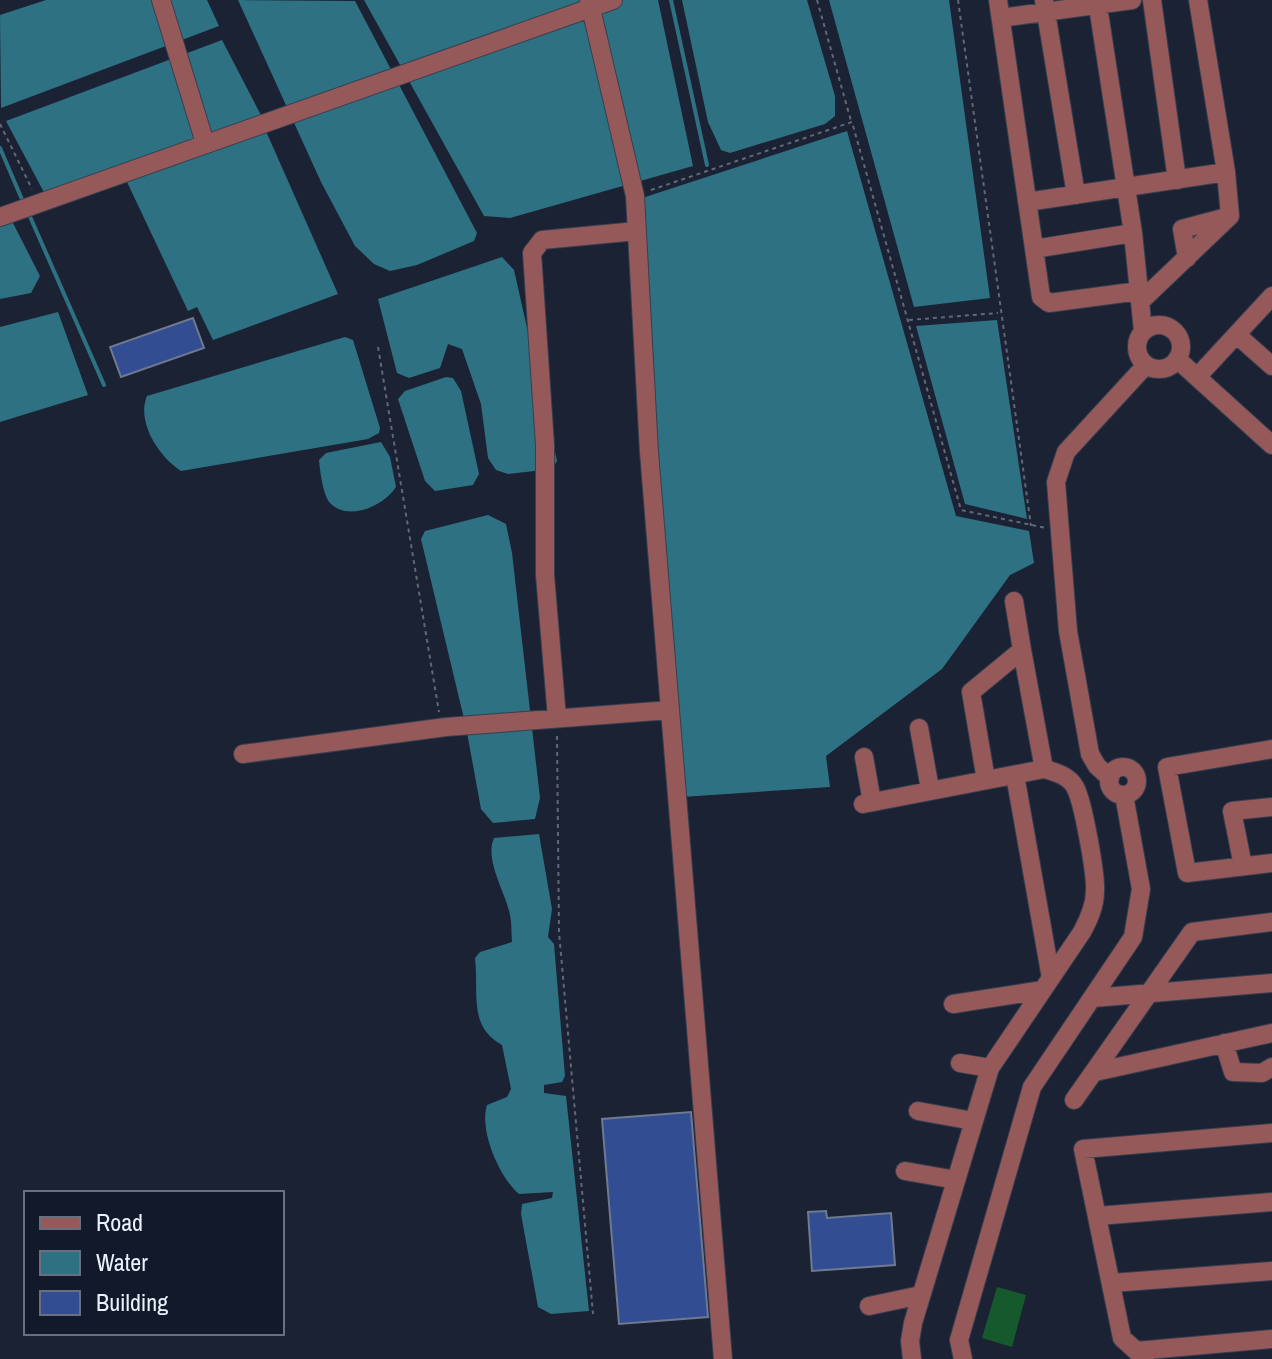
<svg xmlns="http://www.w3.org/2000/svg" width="1272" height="1359" font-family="'Archivo Narrow',sans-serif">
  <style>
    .green { fill: #16592d }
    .water { fill: #2e7182 }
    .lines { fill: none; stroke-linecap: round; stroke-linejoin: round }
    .stream { stroke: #2e7182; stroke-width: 4 }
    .building { fill: #334d93; stroke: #6f798f; stroke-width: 2 }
    .minor-casing { stroke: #383f50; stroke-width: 20 }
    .path { stroke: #626879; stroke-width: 2; stroke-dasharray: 4 4; stroke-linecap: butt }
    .minor { stroke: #965959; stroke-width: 18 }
  </style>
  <rect width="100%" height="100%" fill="#1b2234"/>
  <path class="green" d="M997,1287L1026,1295L1012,1347L982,1338Z"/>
  <path class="water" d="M46,0H207L219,26L1,108L0,15Z
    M238,0L355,1L477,233L474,241L417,265L390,271L374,264L355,246L321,182Z
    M364,0H658L693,166L510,218L484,216Z
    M682,0H807L835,96V116L825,124L730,153L721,150L708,122Z
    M829,0H949L990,298L914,307Z
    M222,40L263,119L47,198L6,121Z
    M265,129L338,294L213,340L197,307L188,311L127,182Z
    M847,131L956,516L1029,531L1034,563L1010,575L942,669L826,756L830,787L682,797L636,200Z
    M5,221L13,223L40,276L31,293L0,299V223Z
    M502,257L514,270L557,461L552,469L508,474L496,470L488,458L481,404L462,349L448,344L440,368L409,378L397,373L378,299Z
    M58,312L88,395L0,422V327Z
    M997,320L1027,519L965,504L916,326Z
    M345,337L353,340L380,428L379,433L368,439L181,471C159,457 136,422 147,396Z
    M446,377L453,378L461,391L479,474L473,485L435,491L425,481L398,399L405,391Z
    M381,442L390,457L396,487C384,506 348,522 330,503C323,495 320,471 319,460L326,453Z
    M488,515L506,524L512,553L540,798L535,819L493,823L481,809L466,727L421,539L425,531Z
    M539,834L552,909L548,937L554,944L565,1076L562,1082L544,1085V1093L566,1096L589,1311L551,1314L538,1307L521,1214L522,1204L552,1198L553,1192L519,1194C499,1177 479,1130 487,1105L507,1097L511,1089L502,1045C468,1026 479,995 475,958L480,952L512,942C511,933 512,924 510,915C506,893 484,860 494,838Z"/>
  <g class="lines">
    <path class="stream" d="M671,0L707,165
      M0,148L24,204
      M28,212L104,385"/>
  </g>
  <path class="building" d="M193,318L204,348L121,377L110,347Z
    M691,1112L708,1317L619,1324L602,1119Z
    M826,1211L827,1218L891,1213L895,1265L812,1271L808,1212Z"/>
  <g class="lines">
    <g class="minor-casing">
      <path id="minor" d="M161,0L205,143
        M589,0L635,196L649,452L723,1359
        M998,0L1041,297L1049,303L1139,291
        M1044,0L1076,195
        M1097,0L1133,233L1143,331
        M1152,0L1177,180
        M1198,0L1226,172L1230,216
        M1001,18L1132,0
        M1027,202L1226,172
        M0,217L613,0
        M1034,249L1133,233
        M1187,258L1182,229L1227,217
        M1142,300L1230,216
        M1137 347a22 22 0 1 1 44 0a22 22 0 1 1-44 0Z
        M1237,335L1272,366
        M1177,359L1272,445
        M1198,376L1272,296
        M1014,601L1022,650
        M557,718L545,575V445L532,253L542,240L637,231
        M919,728L930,789
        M1272,749L1167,767L1187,873L1272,863
        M243,754L446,727L670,710
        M864,757L872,802
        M1109 781a14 14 0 1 1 28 0a14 14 0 1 1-28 0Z
        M1015,775L1051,978
        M1110,778L1097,766L1090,754L1068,631L1056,482L1066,452L1146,365
        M986,780L971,692L1022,650L1044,769
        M863,804L1044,769C1056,772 1069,776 1075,787C1083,801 1096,874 1095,891C1095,906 1089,919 1082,932L990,1068L913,1323L910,1341L912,1359
        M1243,866L1232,811L1272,807
        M1093,998L1272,983
        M953,1004L1043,990
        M1224,1043L1233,1072L1262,1073L1272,1067
        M960,1063L990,1068
        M1095,1072L1272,1033
        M1074,1100L1192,932L1272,922
        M918,1111L973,1121
        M905,1171L956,1180
        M1097,1216L1272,1202
        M1111,1283L1272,1271
        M869,1306L921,1295
        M1136,1351L1272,1339
        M963,1359L959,1340L1032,1087L1133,937L1141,889L1124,795
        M1145,1359L1122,1338L1083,1149L1272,1133"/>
    </g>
    <path class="path" d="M817,0L851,121
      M958,0L1031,526
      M0,124L32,189
      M651,190L852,122L961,510L1046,528
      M909,320L998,313
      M378,347L439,712
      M557,736L559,932L593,1314"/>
    <use href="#minor" class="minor"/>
  </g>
  <rect x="24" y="1191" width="260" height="144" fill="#12192a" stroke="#696f7f" stroke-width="2"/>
  <rect x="40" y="1217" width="40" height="12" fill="#965959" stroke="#696f7f" stroke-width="2"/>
  <text x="96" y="1231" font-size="24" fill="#ecf1fe">Road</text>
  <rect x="40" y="1251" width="40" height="24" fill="#2e7182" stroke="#696f7f" stroke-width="2"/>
  <text x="96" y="1271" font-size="24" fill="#ecf1fe">Water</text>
  <rect x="40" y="1291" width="40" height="24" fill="#334d93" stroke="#696f7f" stroke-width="2"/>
  <text x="96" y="1311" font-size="24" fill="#ecf1fe">Building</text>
</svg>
